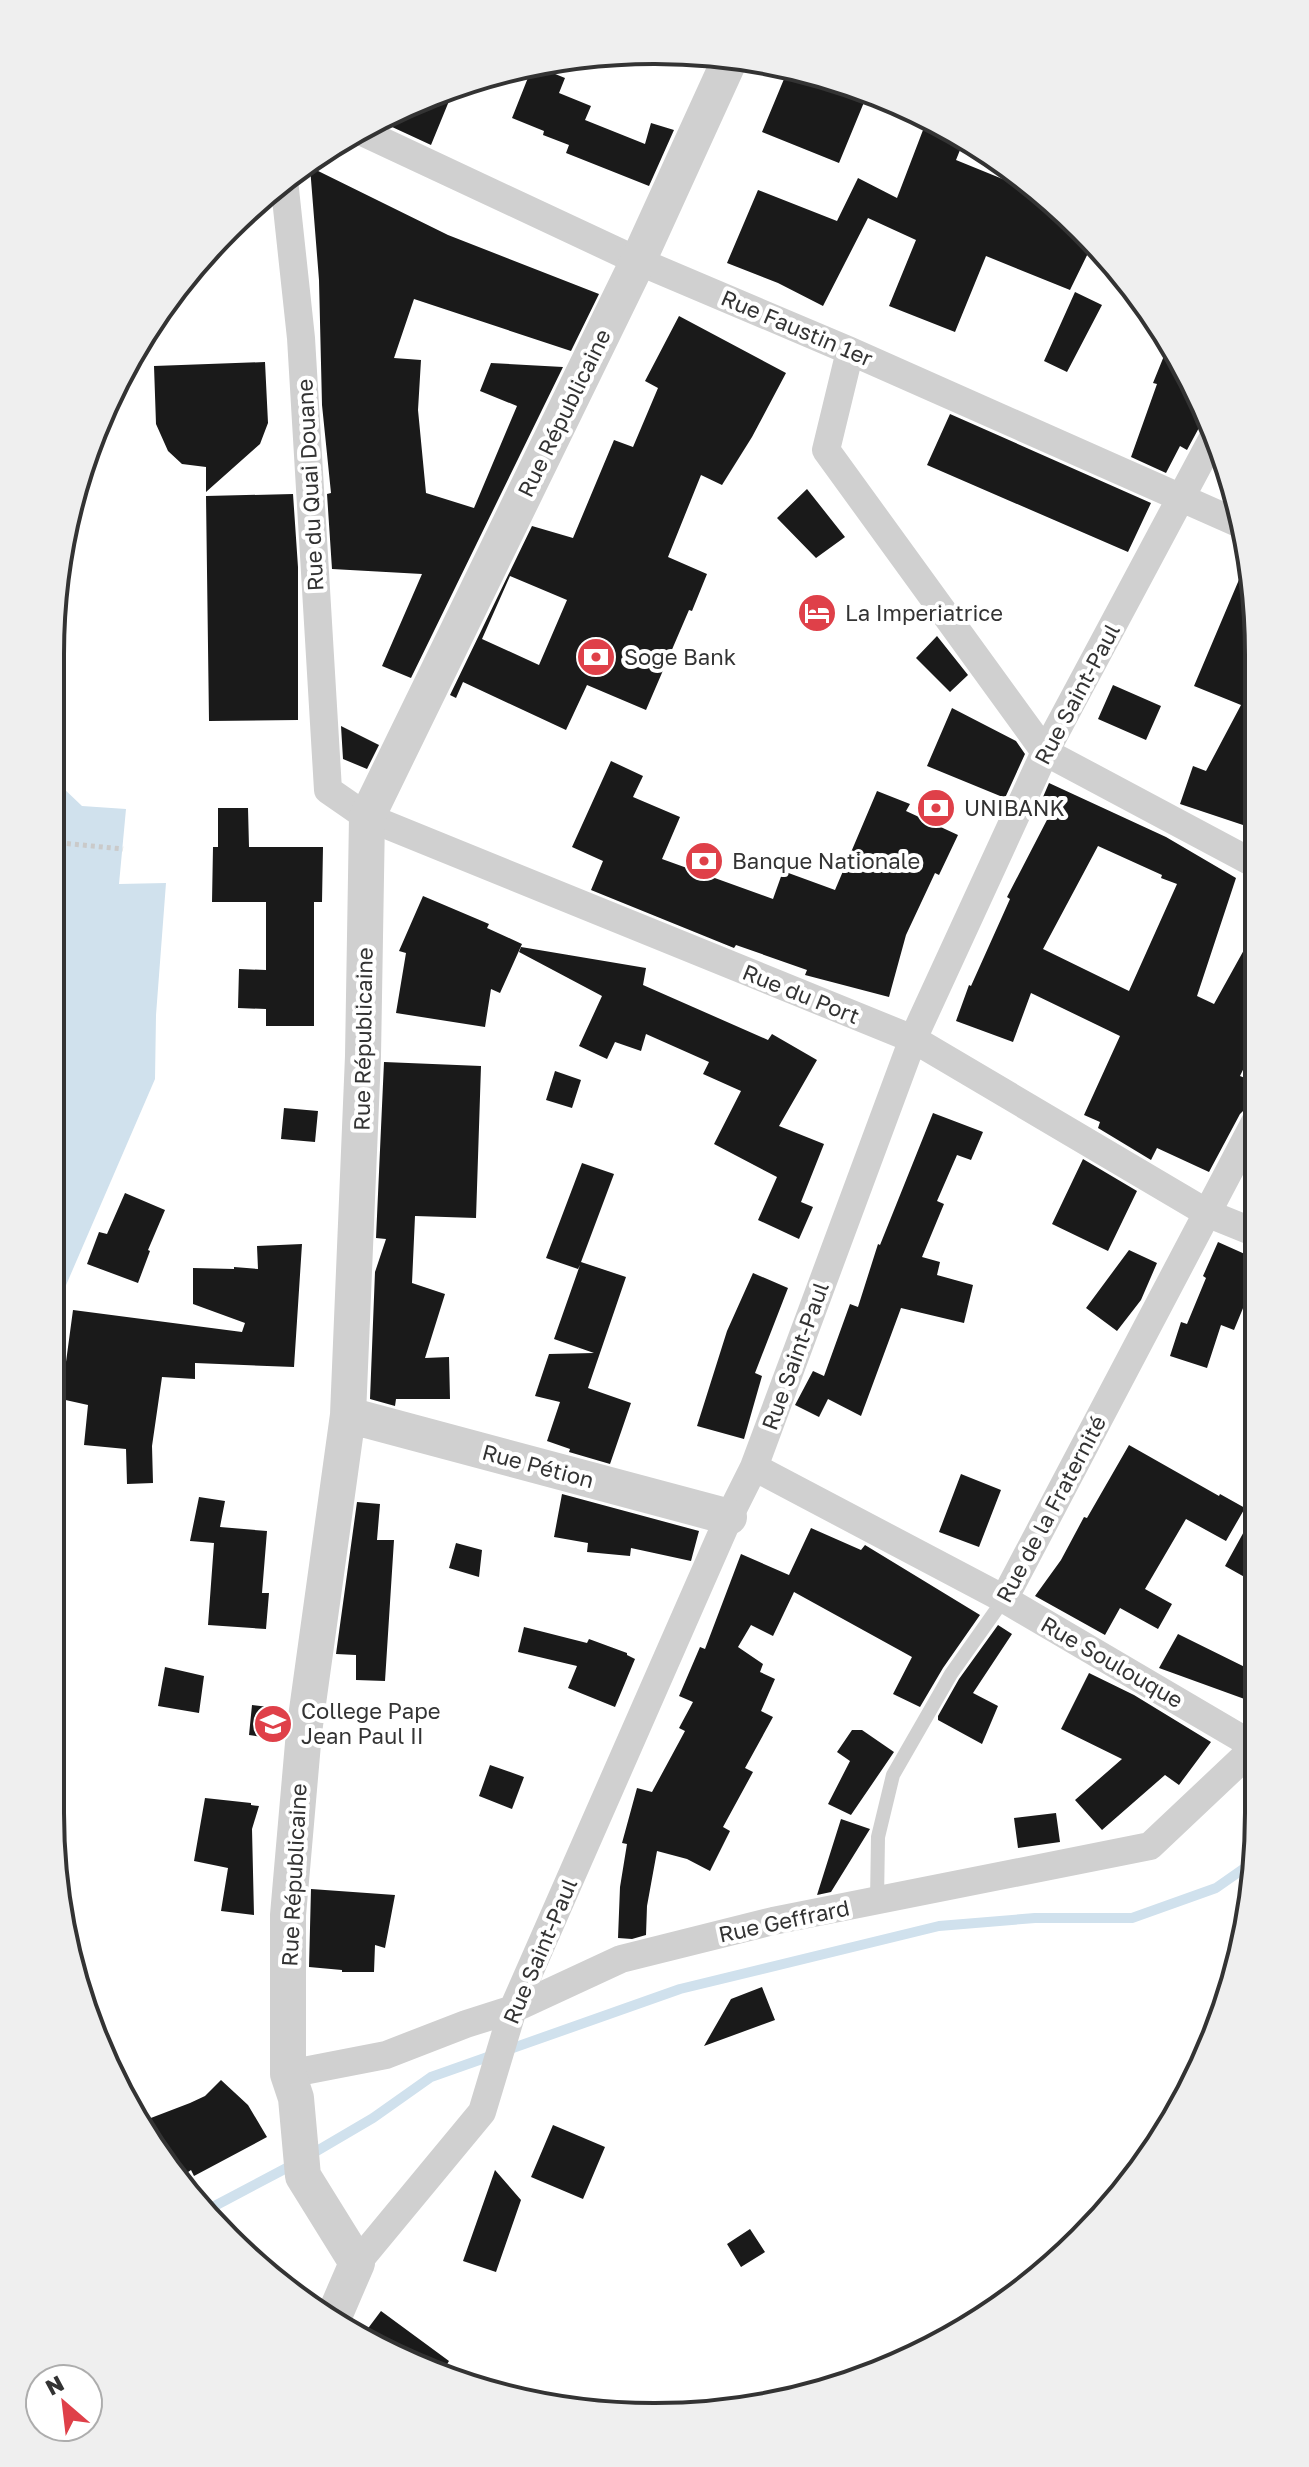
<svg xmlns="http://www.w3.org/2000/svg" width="1309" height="2467" font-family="'Golos Text',sans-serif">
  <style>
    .water { fill: #d0e1ed }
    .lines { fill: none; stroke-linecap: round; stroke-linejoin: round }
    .stream { stroke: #d0e1ed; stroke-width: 10 }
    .building { fill: #1a1a1a; fill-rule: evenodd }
    .path { stroke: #cacaca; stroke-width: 5; stroke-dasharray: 4 4; stroke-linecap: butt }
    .service { stroke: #d0d0d0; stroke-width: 14 }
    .minor { stroke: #d0d0d0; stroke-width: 28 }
    .tertiary { stroke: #d0d0d0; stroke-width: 36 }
    .labels { text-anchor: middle; stroke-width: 8; stroke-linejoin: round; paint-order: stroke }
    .street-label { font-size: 22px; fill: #333; stroke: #fff }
    .poi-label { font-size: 22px; fill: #333; stroke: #fff; text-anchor: start }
    .rim { fill: none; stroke: #333; stroke-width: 4 }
  </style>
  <rect width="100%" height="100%" fill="#fff"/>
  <path class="water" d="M51,786H61L82,806L126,809L119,884L166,883L156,1015L155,1079L51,1320Z"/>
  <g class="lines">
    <path class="stream" d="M310,2155L373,2118L431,2077L680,1989L939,1926L1035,1918H1132L1216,1888L1256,1860
      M207,2210L296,2163"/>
  </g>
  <path class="building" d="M533,65L565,78L559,93L591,106L585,120L645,144L651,123L674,130L649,186L566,153L569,145L543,135L544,131L512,118Z
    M789,67L801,69L867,95L839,163L762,132Z
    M456,84L431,145L377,120L387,115Z
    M928,117L953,133L950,140L962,145L956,160L1037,193L1039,190L1053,200L1093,243L1070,290L986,256L955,332L889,306L916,240L868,218L823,306L778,283L727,263L758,190L837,221L858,178L897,198Z
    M310,167L448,235L599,294L571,351L414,299L394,358L421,360L418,410L426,493L474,508L517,406L480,391L491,363L563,367L411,678L382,666L422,574L332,569L327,494L331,493L322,405L319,280Z
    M1075,292L1102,305L1067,372L1044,361Z
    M679,316L786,373L752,437L722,485L701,475L668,557L707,574L692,611L689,610L646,710L587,685L566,730L463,682L456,698L450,695L532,526L573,538L614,440L633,447L658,388L645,381ZM510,576L567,600L539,665L482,639Z
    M1168,346L1209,417L1201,424L1187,450L1180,446L1166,473L1131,457L1157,384L1153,383Z
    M265,362L268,423L260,444L206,492V467L182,464L168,451L156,424L154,366Z
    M950,414L1151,503L1128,552L927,465Z
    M807,489L845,537L816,558L777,518Z
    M293,494L298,567V720L209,721L206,496Z
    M1249,556L1254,575L1255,829L1180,804L1193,766L1206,771L1241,705L1194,686Z
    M937,636L968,675L950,692L916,658Z
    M1113,685L1161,706L1146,740L1098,719Z
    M952,708L1016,741L1025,754L1005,798L927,766Z
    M341,726L379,745L367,769L343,759Z
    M611,761L643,776L633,797L680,817L662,859L773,899L783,871L835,890L877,791L910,804L906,811L958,835L939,875L935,873L906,935L889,997L805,975L807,970L736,945L734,948L591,890L603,861L572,847Z
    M1049,783L1166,837L1236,878L1197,996L1214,1004L1255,930V1045L1240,1076L1255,1082V1105L1247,1107L1240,1114L1209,1172L1157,1148L1151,1160L1098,1128L1100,1122L1084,1115L1120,1036L1031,993L1013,1042L956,1021L969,985L971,986L1010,899L1007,897L1049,816L1037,811ZM1098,846L1162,875L1161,878L1177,884L1129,991L1043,949Z
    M218,808H248L249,847H323L322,902H314V1026H266V1009L238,1008L239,969L266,970V902H212L213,847H218Z
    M423,896L489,924L487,928L522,944L500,993L491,989L485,1027L396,1013L406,953L399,951Z
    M521,947L646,968L643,985L768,1040L772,1034L817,1060L779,1126L824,1144L801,1202L813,1207L799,1239L758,1220L777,1177L714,1144L741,1091L703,1074L709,1062L646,1034L641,1051L615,1042L607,1059L579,1046L602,996L519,952Z
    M384,1062L481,1066L476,1218L415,1216L412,1283L445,1294L425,1358L449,1357L450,1399H396L395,1406L370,1399L375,1272L386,1239L376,1238Z
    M555,1071L581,1080L572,1108L546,1100Z
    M284,1108L318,1111L315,1142L281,1139Z
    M933,1113L983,1132L971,1160L957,1155L937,1201L944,1204L922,1257L940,1262L937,1275L973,1285L964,1323L901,1308L861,1416L828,1399L819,1417L795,1405L813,1371L824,1376L850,1304L858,1307L878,1244L880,1245Z
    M1083,1159L1137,1191L1108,1251L1052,1224Z
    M582,1163L614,1174L581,1262L626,1277L588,1388L631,1403L610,1464L569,1452L570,1449L547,1441L560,1402L535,1396L549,1354L594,1353L554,1339L580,1265L578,1269L546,1258Z
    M125,1193L165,1210L148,1250L150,1251L138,1283L87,1264L99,1232L107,1234Z
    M1218,1242L1256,1259V1299L1248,1296L1234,1330L1221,1325L1207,1368L1170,1356L1181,1322L1187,1324L1206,1278L1203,1276Z
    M302,1244L294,1367L195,1363V1379L162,1377L152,1446L153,1483L127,1484L126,1449L84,1445L88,1405L61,1399L73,1310L242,1332L245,1323L193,1304V1268L234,1269V1267L258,1269L257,1246Z
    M1129,1250L1157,1263L1141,1300L1117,1331L1086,1308Z
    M753,1273L788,1288L755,1373L762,1376L744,1439L697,1426L727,1331Z
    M1129,1445L1219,1496L1220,1494L1245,1508L1226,1541L1186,1519L1145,1589L1172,1604L1158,1629L1120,1608L1105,1635L1035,1596L1061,1560L1084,1517L1087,1518Z
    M961,1474L1001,1490L979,1547L939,1532Z
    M562,1494L699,1531L691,1561L631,1548L630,1556L587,1552L588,1543L554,1537Z
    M199,1497L225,1501L220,1527L267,1531L262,1593H269L266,1629L208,1625L214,1543L190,1541Z
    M357,1502L380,1504L377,1540H394L385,1681L356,1680V1655L336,1654Z
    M1257,1508V1584L1225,1566Z
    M811,1528L861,1550L865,1545L980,1615L943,1668L920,1707L893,1694L912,1657L794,1592L773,1636L751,1625L738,1647L763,1664L760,1672L775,1679L761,1711L773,1717L745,1768L753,1772L723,1827L730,1831L710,1871L687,1859L657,1851L647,1906L646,1935L632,1939L618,1938L620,1887L627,1844L622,1843L637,1788L652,1792L685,1731L679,1728L693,1702L679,1696L700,1647L705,1649L741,1554L789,1575Z
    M456,1543L482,1550L479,1577L449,1568Z
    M998,1625L1012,1634L973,1693L998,1706L982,1744L938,1720V1716L959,1679Z
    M524,1627L587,1643L589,1639L627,1653V1655L635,1659L615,1707L568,1688L577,1666L518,1652Z
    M1178,1634L1257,1673V1682L1250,1701L1159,1668Z
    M165,1667L204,1676L199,1713L158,1706Z
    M1089,1673L1134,1695L1211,1742L1179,1785L1165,1775L1102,1830L1075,1800L1122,1759L1061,1729Z
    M252,1705L277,1708L275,1739L249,1735Z
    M852,1730H862L894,1752L851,1815L828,1804L850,1761L837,1752Z
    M490,1765L524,1777L512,1809L479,1796Z
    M205,1798L251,1803V1805L259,1806L252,1829L254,1915L221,1911L228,1868L194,1861Z
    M1056,1813L1060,1842L1018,1848L1014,1818Z
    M841,1819L870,1829L831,1892L817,1895Z
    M311,1889L395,1895L385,1948L375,1945L374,1972H342V1970L309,1967Z
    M762,1987L775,2020L704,2046L731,1999Z
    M221,2080L248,2105L267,2137L194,2176L191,2170L175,2181L143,2121L190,2103L205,2096Z
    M553,2125L605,2147L583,2199L531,2177Z
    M495,2170L521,2200L496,2272L463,2261Z
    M750,2229L765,2252L741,2267L727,2244Z
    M381,2311L449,2361L443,2371L363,2335Z"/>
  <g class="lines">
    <path class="path" d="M51,842L123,849"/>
    <path class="service" d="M877,1901L878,1837L893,1775L951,1674L1004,1599"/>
    <path class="minor" d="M356,129L638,261L850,351L1240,524
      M284,180L301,338L328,790L367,817L913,1039L1209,1214L1256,1233
      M850,351L826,450L1045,752L1255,864
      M754,1467L1004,1599L1256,1747
      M1004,1599L1255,1122
      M288,2074L386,2055L466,2024L513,2009L621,1959L773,1921L1150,1846L1257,1745
      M357,2263L482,2112L513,2009L729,1517L754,1467L913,1039L1045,752L1216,432"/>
    <path class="tertiary" d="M348,1415L729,1517
      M332,2321L357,2263L303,2176L296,2098L288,2074V1915L304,1732L348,1415L363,1056L367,817L638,261L731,57"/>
  </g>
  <defs>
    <g id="hotel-disc" transform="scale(2)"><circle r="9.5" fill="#df4049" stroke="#fff"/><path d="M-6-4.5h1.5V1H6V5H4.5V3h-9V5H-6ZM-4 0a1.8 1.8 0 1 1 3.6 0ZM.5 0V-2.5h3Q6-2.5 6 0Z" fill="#fff"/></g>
    <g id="bank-disc" transform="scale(2)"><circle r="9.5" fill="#df4049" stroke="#fff"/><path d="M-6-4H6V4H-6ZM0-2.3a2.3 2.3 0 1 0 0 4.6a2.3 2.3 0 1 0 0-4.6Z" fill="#fff"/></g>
    <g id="school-disc" transform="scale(2)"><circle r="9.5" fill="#df4049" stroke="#fff"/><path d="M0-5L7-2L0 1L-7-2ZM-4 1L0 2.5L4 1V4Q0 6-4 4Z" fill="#fff"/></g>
  </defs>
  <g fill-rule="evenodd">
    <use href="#hotel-disc" x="817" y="613"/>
    <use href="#bank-disc" x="596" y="657"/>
    <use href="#bank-disc" x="936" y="808"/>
    <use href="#bank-disc" x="704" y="861"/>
    <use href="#school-disc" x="273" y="1724"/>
  </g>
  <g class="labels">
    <g class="street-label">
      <text transform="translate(797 328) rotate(23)" y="8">Rue Faustin 1er</text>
      <text transform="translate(564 413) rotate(-64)" y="8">Rue Républicaine</text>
      <text transform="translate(310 485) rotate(-93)" y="8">Rue du Quai Douane</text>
      <text transform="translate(1077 694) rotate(-62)" y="8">Rue Saint-Paul</text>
      <text transform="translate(801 994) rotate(22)" y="8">Rue du Port</text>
      <text transform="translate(363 1039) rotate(-89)" y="8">Rue Républicaine</text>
      <text transform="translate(795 1356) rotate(-70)" y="8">Rue Saint-Paul</text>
      <text transform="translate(538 1466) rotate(15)" y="8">Rue Pétion</text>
      <text transform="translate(1051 1509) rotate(-62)" y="8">Rue de la Fraternité</text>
      <text transform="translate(1112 1662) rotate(30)" y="8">Rue Soulouque</text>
      <text transform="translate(294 1875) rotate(-87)" y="8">Rue Républicaine</text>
      <text transform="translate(784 1921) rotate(-12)" y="8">Rue Geffrard</text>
      <text transform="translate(540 1951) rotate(-67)" y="8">Rue Saint-Paul</text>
    </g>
    <g class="poi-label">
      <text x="845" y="621">La Imperiatrice</text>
      <text x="624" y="665">Soge Bank</text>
      <text x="964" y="816">UNIBANK</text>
      <text x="732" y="869">Banque Nationale</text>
      <text x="301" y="1719">College Pape<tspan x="301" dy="25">Jean Paul II</tspan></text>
    </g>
  </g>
  <path d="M0 0H1309V2467H0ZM654 64H655A590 590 0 0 1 1245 654V1813A590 590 0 0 1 655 2403H654A590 590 0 0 1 64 1813V654A590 590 0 0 1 654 64Z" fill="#efefef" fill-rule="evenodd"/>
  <path class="rim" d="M654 64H655A590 590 0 0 1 1245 654V1813A590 590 0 0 1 655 2403H654A590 590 0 0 1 64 1813V654A590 590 0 0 1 654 64Z"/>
  <g transform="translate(64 2403) rotate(332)"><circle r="38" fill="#ffffff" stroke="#adadad" stroke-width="2"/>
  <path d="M0-6L14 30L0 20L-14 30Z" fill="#df4049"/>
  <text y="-12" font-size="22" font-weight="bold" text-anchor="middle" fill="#333333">N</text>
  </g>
</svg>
